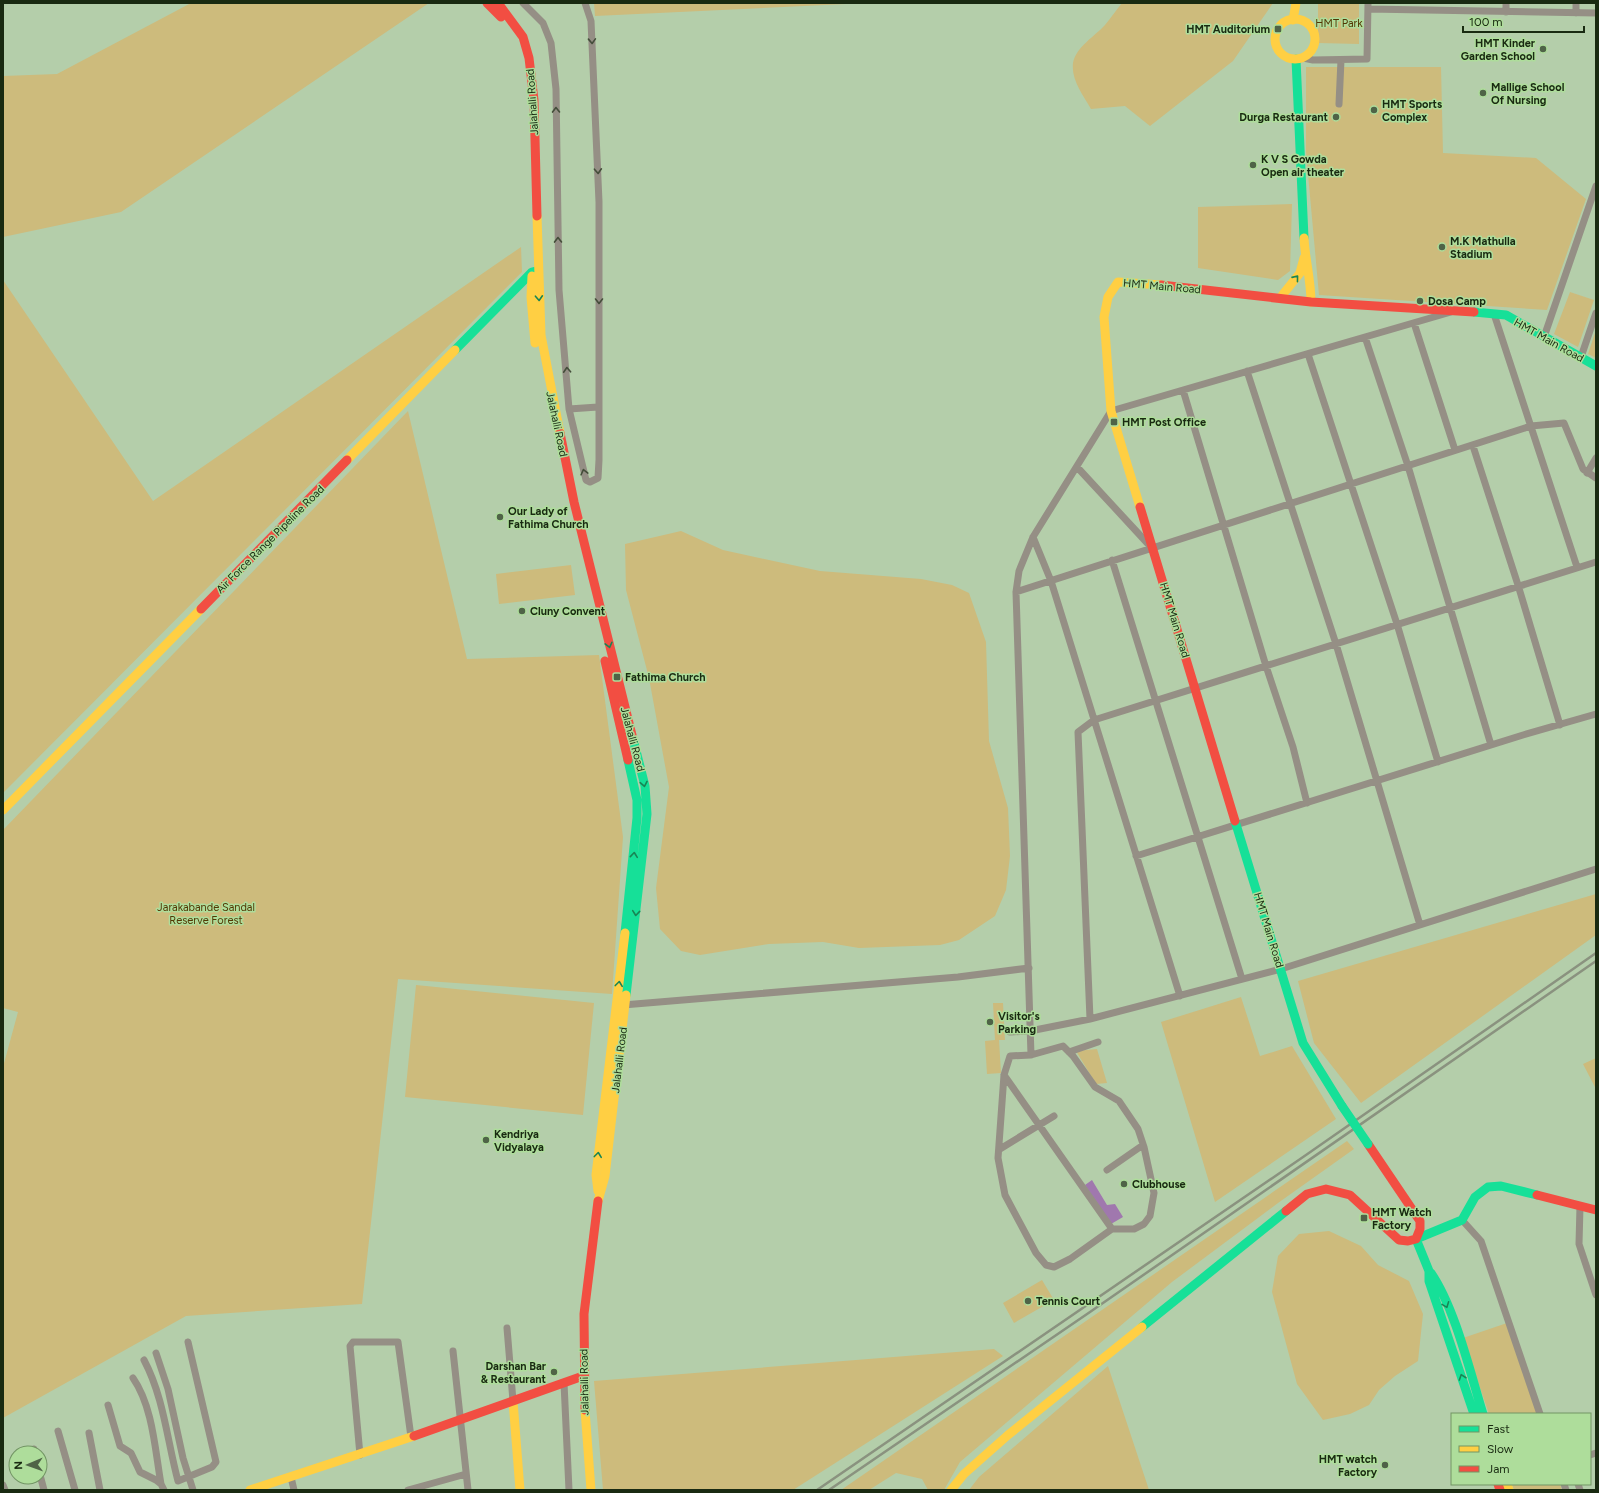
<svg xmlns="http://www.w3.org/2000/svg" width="1599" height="1493" font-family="Figtree,sans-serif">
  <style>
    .green { fill: #cdbb7c }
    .water { fill: #a078ae }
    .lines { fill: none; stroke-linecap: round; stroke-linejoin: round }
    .street { stroke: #958f85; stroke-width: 7 }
    .fast { stroke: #16e098; stroke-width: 9 }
    .slow { stroke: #ffcf43; stroke-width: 9 }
    .jam { stroke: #f24e42; stroke-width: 9 }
    .rail { stroke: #8a927f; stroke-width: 2.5 }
    .fast-bridge { stroke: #16e098; stroke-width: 9 }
    .oneway { stroke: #444d3a }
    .oneway2 { stroke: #188554 }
    .poi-dot { fill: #4f6347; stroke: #aedd9b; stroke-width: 1.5 }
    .labels { text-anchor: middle; stroke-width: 3; stroke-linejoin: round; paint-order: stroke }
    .park-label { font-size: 11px; fill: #533703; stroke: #aedd9b }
    .poi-label { font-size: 11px; font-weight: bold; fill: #192a11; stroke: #aedd9b; text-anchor: start }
    .street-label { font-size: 11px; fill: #192a11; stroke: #aedd9b }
  </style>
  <rect width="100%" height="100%" fill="#b4ceaa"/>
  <path class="green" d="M191,3H429L121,212L3,237V76L57,74Z
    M594,3H867L595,16Z
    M1122,3H1273L1233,61L1150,126L1125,106L1091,109C1083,95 1071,80 1073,63C1076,47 1095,36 1105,25C1111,18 1116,10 1122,3Z
    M1318,3H1359V44L1318,43Z
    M1306,67H1441L1443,153L1536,158L1586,199L1547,310L1319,295L1306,152Z
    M1292,204L1290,271L1278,280L1198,268V207Z
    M521,247L522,272L3,793V280L153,501Z
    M1570,292L1594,300L1578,347L1554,334Z
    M1596,330V358L1588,354Z
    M408,411L467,659L599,655L623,837L612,994L398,979L362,1304L186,1316L3,1418V1067L18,1012L3,1008V830Z
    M681,531L723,550L820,571L921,579L952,585L969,593L986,642L989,741L1008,808L1010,856L1006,890L995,916L959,940L940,945L859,948L823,942L769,944L700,955L681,951L660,929L656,888L669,787L649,678L626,590L625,544Z
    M571,565L575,595L499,604L496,574Z
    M1596,894V935L1361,1103L1314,1043L1298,981Z
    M416,985L594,1003L583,1115L405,1097Z
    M1241,997L1260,1056L1292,1046L1336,1119L1215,1202L1161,1022Z
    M993,1003H1003L1005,1040H999L1001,1073L987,1074L985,1041L995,1040Z
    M1097,1049L1107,1083L1096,1084L1076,1051Z
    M1596,1058V1089L1583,1064Z
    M1347,1141L1354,1149L1278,1203L1172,1282L960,1462L944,1490H928L922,1479L896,1473L869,1490H841Z
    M1329,1231L1361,1246L1378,1265L1409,1281L1423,1314L1418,1361L1395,1376L1379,1390L1369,1405L1350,1414L1323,1420L1297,1384L1272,1292L1278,1256L1299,1234Z
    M1042,1280L1054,1300L1014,1323L1003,1303Z
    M1507,1323L1537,1414H1489L1463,1338Z
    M994,1349L1003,1356L793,1490H603L594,1381Z
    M1108,1366L1149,1490H969L979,1477Z
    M1512,1484H1560L1562,1490H1514Z"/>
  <path class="water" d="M1092,1180L1107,1205L1115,1204L1123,1217L1111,1224L1085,1185Z"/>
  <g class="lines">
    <path class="street" d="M523,3L543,23L551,43L556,89L559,290L569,409L586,480L590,482L598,478L599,460V202L591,21L585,3
      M1368,9L1596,13
      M1506,12V3
      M1576,13V3
      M1303,58L1313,60L1367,59L1368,3
      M1339,104L1341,60
      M1494,314L1577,567
      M1414,323L1455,450
      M1365,337L1408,466L1491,745
      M1544,337L1596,186
      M1308,354L1397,624L1438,762
      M1581,357L1596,313
      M1247,371L1336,644L1420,925
      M1183,390L1266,666L1293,747L1307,803
      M569,409L598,407
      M1473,446L1518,585L1560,725
      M1077,467L1150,546
      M1587,473L1596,458
      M1033,537L1051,581L1180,996
      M1112,560L1242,979
      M1016,592L1531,426L1564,423L1583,469L1596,478
      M1136,856L1523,735L1596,714
      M623,1005L958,977L1029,968
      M1090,1019L1078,732L1094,720L1596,562
      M1010,1032L1030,1031L1090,1019L1281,969L1596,869
      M1069,1052L1098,1042
      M1031,1055L1063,1046L1073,1056L1095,1087L1119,1101L1138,1129L1144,1147L1154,1193L1150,1216L1144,1224L1134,1229H1112L1070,1259L1054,1267L1046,1265L1036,1253L1005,1195L998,1158L1004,1075L1010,1056L1031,1055L1016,592L1019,571L1033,537L1111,411L1451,312
      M1004,1075L1112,1229
      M1000,1149L1054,1116
      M1107,1170L1143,1145
      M1580,1206L1579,1244L1596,1295
      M1462,1220L1481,1241L1540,1414
      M507,1328L513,1401
      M453,1351L468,1490
      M156,1353L168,1389L183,1458L193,1490
      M144,1360C164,1398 167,1440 178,1481L212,1467L216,1462L188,1342
      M133,1378C153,1407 155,1450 161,1484
      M564,1383L569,1490
      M108,1405L120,1446L131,1453L140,1472L156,1480L161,1484L164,1490
      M58,1431L75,1490
      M89,1433L100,1490
      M34,1449L35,1453
      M360,1455L350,1346L353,1342H398L411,1437
      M1590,1455L1596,1453
      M40,1475L44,1490
      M291,1477L294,1490
      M1564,1484L1566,1490
      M1578,1484L1580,1490
      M3,1485L5,1490
      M408,1490L466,1474"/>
    <path class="fast" d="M1296,59L1304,238
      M1474,312L1506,315L1596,366
      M455,350L532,272L536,271
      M1235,821L1303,1043L1342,1106
      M625,933L637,818V800L628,760
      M626,995L647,814L645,786L633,739
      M1431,1273C1455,1308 1470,1372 1483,1414
      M1142,1327L1286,1211
      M1474,1414L1429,1281V1271L1416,1239L1462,1220L1475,1197L1488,1187L1501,1186L1537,1195"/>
    <path class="slow" d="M1275 39a20 20 0 1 1 40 0a20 20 0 1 1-40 0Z
      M1293,20L1296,3
      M537,216L541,335L560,433
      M1304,238C1305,259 1311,280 1311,302
      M532,276L531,297L535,343
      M1280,298L1300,273L1304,258
      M347,460L455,350
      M1140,507L1111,411L1104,317L1108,297L1118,282L1161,285
      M3,810L201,609
      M598,1191L596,1175L625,933
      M598,1201L605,1176L626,995
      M513,1401L520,1490
      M585,1410L591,1490
      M1507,1484L1509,1490
      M250,1490L414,1436
      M951,1490L964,1474L1008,1435L1142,1327"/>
    <path class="jam" d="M487,3L501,17
      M498,3L523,37L529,58L534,100L537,216
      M1161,285L1311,302L1474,312
      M560,433L574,502L633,739
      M1140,507L1235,821
      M201,609L347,460
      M605,661L628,760
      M1537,1195L1596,1210
      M1286,1211L1307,1194L1326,1189L1350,1195L1399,1240L1408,1241L1416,1239L1420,1229V1221L1368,1144
      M585,1410L584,1314L598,1201
      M414,1436L583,1376
      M1498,1484L1500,1490"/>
    <path class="rail" d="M817,1490L1306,1155L1596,953
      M829,1490L1090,1312L1596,961"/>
    <path class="fast-bridge" d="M1342,1106L1368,1144"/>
  </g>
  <defs><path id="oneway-chevron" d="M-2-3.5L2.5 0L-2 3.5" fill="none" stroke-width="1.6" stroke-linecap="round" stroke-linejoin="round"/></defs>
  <g class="oneway">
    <use href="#oneway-chevron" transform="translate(592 41) rotate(88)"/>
    <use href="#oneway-chevron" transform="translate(556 110) rotate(-91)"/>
    <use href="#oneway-chevron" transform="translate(598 171) rotate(87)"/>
    <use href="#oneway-chevron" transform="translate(558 240) rotate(-91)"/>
    <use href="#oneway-chevron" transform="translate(599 301) rotate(90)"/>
    <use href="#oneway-chevron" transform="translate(567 370) rotate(-93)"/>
    <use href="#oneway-chevron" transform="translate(584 472) rotate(-104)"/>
  </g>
  <g class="oneway2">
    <use href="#oneway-chevron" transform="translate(1296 278) rotate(-51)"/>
    <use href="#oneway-chevron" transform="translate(539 298) rotate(87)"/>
    <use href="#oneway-chevron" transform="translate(609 645) rotate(76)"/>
    <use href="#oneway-chevron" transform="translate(644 784) rotate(79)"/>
    <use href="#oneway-chevron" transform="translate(634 855) rotate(-84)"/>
    <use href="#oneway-chevron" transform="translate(636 913) rotate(96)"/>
    <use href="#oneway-chevron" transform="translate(619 984) rotate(-83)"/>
    <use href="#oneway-chevron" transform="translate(598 1155) rotate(-83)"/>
    <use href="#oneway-chevron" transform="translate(1446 1305) rotate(69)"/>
    <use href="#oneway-chevron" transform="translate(1462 1377) rotate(-109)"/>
  </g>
  <g class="poi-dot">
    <rect x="1274" y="25" width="8" height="8" rx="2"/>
    <circle cx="1543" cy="49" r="4"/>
    <circle cx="1483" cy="93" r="4"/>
    <circle cx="1374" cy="110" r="4"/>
    <circle cx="1336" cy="117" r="4"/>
    <circle cx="1253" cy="165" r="4"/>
    <circle cx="1442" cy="247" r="4"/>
    <circle cx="1420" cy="301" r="4"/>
    <rect x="1110" y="418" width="8" height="8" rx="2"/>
    <circle cx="500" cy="517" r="4"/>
    <circle cx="522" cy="611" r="4"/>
    <rect x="613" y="673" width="8" height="8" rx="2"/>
    <circle cx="990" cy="1022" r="4"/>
    <circle cx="486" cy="1140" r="4"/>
    <circle cx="1124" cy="1184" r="4"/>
    <rect x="1360" y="1214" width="8" height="8" rx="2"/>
    <circle cx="1028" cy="1301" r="4"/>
    <circle cx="554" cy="1372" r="4"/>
    <circle cx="1385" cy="1465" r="4"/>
  </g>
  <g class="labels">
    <g class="park-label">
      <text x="1339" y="27">HMT Park</text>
      <text x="206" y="911">Jarakabande Sandal<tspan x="206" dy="13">Reserve Forest</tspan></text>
    </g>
    <g class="poi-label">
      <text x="1270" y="33" text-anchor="end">HMT Auditorium</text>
      <text x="1535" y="47" text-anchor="end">HMT Kinder<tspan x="1535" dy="13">Garden School</tspan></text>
      <text x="1491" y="91">Mallige School<tspan x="1491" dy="13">Of Nursing</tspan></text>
      <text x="1382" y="108">HMT Sports<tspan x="1382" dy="13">Complex</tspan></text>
      <text x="1328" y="121" text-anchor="end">Durga Restaurant</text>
      <text x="1261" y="163">K V S Gowda<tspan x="1261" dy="13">Open air theater</tspan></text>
      <text x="1450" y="245">M.K Mathulla<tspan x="1450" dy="13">Stadium</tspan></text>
      <text x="1428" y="305">Dosa Camp</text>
      <text x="1122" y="426">HMT Post Office</text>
      <text x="508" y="515">Our Lady of<tspan x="508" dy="13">Fathima Church</tspan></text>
      <text x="530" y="615">Cluny Convent</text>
      <text x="625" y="681">Fathima Church</text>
      <text x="998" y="1020">Visitor's<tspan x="998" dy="13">Parking</tspan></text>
      <text x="494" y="1138">Kendriya<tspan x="494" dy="13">Vidyalaya</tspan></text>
      <text x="1132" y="1188">Clubhouse</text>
      <text x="1372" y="1216">HMT Watch<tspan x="1372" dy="13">Factory</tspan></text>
      <text x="1036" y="1305">Tennis Court</text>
      <text x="546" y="1370" text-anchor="end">Darshan Bar<tspan x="546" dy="13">&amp; Restaurant</tspan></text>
      <text x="1377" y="1463" text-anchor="end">HMT watch<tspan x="1377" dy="13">Factory</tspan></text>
    </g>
    <g class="street-label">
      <text transform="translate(532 102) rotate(-94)" y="4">Jalahalli Road</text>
      <text transform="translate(1162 286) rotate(5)" y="4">HMT Main Road</text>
      <text transform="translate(1549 340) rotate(29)" y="4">HMT Main Road</text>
      <text transform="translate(557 424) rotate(78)" y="4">Jalahalli Road</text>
      <text transform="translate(270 539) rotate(-45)" y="4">Air Force Range Pipeline Road</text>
      <text transform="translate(1175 620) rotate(73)" y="4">HMT Main Road</text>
      <text transform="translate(633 739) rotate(75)" y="4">Jalahalli Road</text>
      <text transform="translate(1269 930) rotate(73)" y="4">HMT Main Road</text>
      <text transform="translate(619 1060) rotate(-83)" y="4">Jalahalli Road</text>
      <text transform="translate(584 1382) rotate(-91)" y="4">Jalahalli Road</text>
    </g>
  </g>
  <rect width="1599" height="1493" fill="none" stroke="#192a11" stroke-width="8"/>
  <rect x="1451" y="1413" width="140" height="72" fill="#aedd9b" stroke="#729564"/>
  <rect x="1459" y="1426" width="20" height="6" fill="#16e098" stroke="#729564"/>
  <text x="1487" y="1433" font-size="12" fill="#192a11">Fast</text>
  <rect x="1459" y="1446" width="20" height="6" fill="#ffcf43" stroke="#729564"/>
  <text x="1487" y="1453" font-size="12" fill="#192a11">Slow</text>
  <rect x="1459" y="1466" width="20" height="6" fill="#f24e42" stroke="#729564"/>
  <text x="1487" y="1473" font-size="12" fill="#192a11">Jam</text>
  <g transform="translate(28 1465) rotate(268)"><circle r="19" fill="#aedd9b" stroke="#729564"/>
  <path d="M0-3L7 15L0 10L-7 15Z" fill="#4f6347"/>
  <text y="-6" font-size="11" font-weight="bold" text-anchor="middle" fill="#192a11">N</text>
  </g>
  <path d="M1463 26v6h121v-6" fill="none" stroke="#192a11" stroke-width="2"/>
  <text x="1469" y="26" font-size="12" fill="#192a11" stroke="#aedd9b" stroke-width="3" paint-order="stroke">100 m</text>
</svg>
